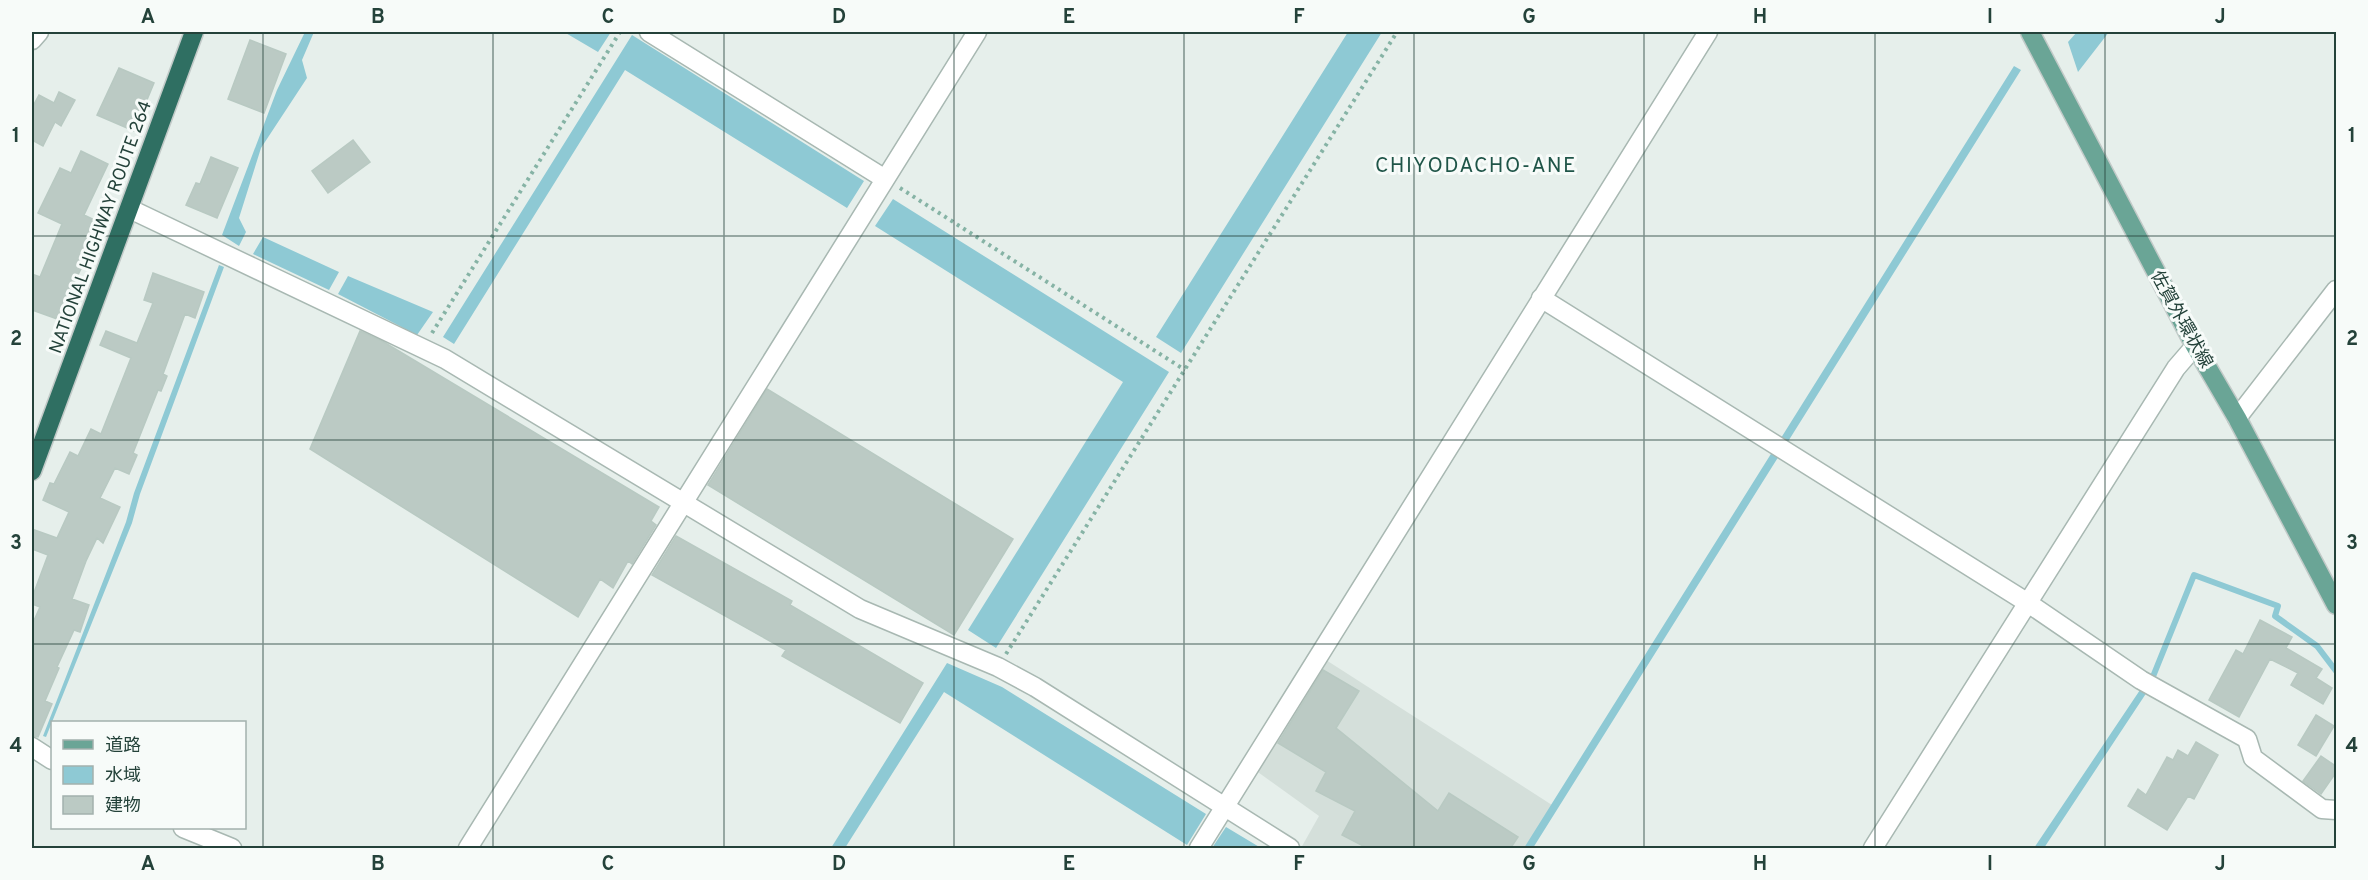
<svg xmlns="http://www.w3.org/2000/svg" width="2368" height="880" font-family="Overpass,'Noto Sans JP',sans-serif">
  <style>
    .built { fill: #d4dfda }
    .water { fill: #8ec9d4 }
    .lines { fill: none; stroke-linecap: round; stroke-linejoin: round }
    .stream { stroke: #8ec9d4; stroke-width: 6 }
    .building { fill: #bbcac4; stroke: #b8c9c2; stroke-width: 1.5 }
    .minor-casing { stroke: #a8b8b2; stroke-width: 21 }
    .major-casing { stroke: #c2cac8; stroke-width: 21 }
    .highway-casing { stroke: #c2cac8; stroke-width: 21 }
    .path { stroke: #86b3a5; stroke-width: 4; stroke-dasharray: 3 4.5; stroke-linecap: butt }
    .minor { stroke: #fff; stroke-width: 18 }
    .major { stroke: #6aa596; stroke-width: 18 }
    .highway { stroke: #2f6f62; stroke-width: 18 }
    .grid { fill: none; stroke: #24423a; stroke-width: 1.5; stroke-opacity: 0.55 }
    .labels { text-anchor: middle; stroke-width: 6; stroke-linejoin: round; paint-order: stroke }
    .street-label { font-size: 18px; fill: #24423a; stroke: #f7fbf9 }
    .quarter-label { font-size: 21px; letter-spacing: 1.5px; fill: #1f5548; stroke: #f7fbf9 }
    .neatline { fill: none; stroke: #24423a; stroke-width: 2 }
    .grid-label { font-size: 20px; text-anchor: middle; font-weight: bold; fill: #24423a }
  </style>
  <rect width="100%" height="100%" fill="#e6efeb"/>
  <path class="built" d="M1312,651L1552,805L1525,848H1301L1319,816L1244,762Z"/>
  <path class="water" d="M305,32H314L302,60L307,78L261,148L239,218L246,232L239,246L222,235L277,90Z
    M564,32H611L598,52Z
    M1348,32H1382L1181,353L1156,337Z
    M2077,32H2109L2078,72L2068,42Z
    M632,35L864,181L847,208L625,70L454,344L443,337Z
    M2014,66L2021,70L1533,848H1524Z
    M893,199L1169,372L996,648L968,630L1123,382L875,226Z
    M263,237L339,272L329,290L253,254Z
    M219,265L224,267L140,494L132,523L46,737L43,736L126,522L134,493Z
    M348,276L433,312L417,335L338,294Z
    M947,663L1002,687L1206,814L1187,845L944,692L845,848H831Z
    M2142,687L2147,692L2044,848H2034Z
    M1226,827L1261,848H1212Z"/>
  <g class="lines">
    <path class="stream" d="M2152,679L2194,575L2278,606L2275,616L2317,646L2336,671"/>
  </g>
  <path class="building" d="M250,40L286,54L264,113L228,99Z
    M119,68L154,83L134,131L97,115Z
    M59,92L75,100L61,126L55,122L43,146L32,140V108L39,95L54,103Z
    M353,140L370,162L328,193L312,171Z
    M81,151L108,164L84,215L103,224L72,287L60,320L32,310V274L40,277L62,224L38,213L60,168L71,173Z
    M211,157L238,168L217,218L186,205L196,183L200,184Z
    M153,273L204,292L195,318L185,314L163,374L167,376L161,391L158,390L133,453L137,455L129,474L115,468L100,498L120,507L103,543L97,538L86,561L72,599L89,605L80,632L74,630L57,667L59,668L45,701L52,704L38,737L32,736V625L40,607L32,604V598L48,555L32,549V529L57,538L69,512L43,500L50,483L54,484L70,452L78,456L91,429L101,434L131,358L100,345L106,331L137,343L153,303L144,300Z
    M360,331L382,341L659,507L651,521L656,525L632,564L628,561L613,588L600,579L578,617L310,449Z
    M767,389L1013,539L954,635L708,485Z
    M676,536L792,601L790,605L923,683L900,723L782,656L786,650L652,575Z
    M2260,620L2292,637L2286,648L2322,669L2316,678L2332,688L2323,704L2291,685L2298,673L2270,659L2239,717L2209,700L2236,650L2243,654Z
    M1323,670L1359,691L1336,728L1438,811L1449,793L1518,837L1510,849H1369L1342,835L1355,811L1316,791L1326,772L1278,743Z
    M2316,715L2334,726L2316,756L2298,745Z
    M2196,742L2218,755L2194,799L2188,796L2167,830L2128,806L2138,789L2146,795L2167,757L2173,760L2178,750L2188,756Z
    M2321,756L2337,767V771L2321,794L2303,781Z"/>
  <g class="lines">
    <g class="minor-casing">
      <path id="minor" d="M649,32L885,179
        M32,40L39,32
        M130,209L445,359L860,609L998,667L1035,687L1290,848
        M1541,298L2028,603L2141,680L2247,739L2253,758L2322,809L2336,810
        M2237,418L2336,290
        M32,747L52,760
        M183,828L232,848
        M468,848L977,32
        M1199,848L1708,32
        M1873,848L2176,368L2195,346"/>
    </g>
    <g class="major-casing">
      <path id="major" d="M2030,32L2195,346L2237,418L2336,605"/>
    </g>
    <g class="highway-casing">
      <path id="highway" d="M32,471L194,32"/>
    </g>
    <path class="path" d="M900,188L1185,370
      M432,333L620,32
      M1006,654L1397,32"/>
    <use href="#minor" class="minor"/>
    <use href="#major" class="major"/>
    <use href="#highway" class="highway"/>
  </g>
  <path class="grid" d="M263,32V848M493,32V848M724,32V848M954,32V848M1184,32V848M1414,32V848M1644,32V848M1875,32V848M2105,32V848M32,236H2336M32,440H2336M32,644H2336"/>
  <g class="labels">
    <g class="street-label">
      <text transform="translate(100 227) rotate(-70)" y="6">NATIONAL HIGHWAY ROUTE 264</text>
      <text transform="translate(2182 319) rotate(61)" y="6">佐賀外環状線</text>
    </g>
    <g class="quarter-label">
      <text x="1476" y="172">CHIYODACHO-ANE</text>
    </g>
  </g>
  <rect width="2368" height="880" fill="none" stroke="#f7fbf9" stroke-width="66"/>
  <rect x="51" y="721" width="195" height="108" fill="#f7fbf9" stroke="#a3b1ad" stroke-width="1.5"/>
  <rect x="63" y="740" width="30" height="9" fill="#6aa596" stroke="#a3b1ad" stroke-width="1.5"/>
  <text x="105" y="751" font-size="18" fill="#24423a">道路</text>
  <rect x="63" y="766" width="30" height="18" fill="#8ec9d4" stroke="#a3b1ad" stroke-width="1.5"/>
  <text x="105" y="781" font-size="18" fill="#24423a">水域</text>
  <rect x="63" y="796" width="30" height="18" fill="#bbcac4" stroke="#a3b1ad" stroke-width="1.5"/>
  <text x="105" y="811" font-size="18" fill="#24423a">建物</text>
  <rect x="33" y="33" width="2302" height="814" class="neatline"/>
  <g class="grid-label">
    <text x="148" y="23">A</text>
    <text x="378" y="23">B</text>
    <text x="608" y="23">C</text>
    <text x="839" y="23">D</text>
    <text x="1069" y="23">E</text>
    <text x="1299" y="23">F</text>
    <text x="1529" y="23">G</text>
    <text x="1760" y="23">H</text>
    <text x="1990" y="23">I</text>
    <text x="2220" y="23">J</text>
    <text x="16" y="142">1</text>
    <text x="2352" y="142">1</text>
    <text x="16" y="345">2</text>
    <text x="2352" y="345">2</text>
    <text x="16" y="549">3</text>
    <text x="2352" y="549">3</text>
    <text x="16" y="752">4</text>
    <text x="2352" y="752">4</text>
    <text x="148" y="870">A</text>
    <text x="378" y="870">B</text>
    <text x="608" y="870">C</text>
    <text x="839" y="870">D</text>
    <text x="1069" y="870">E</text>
    <text x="1299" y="870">F</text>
    <text x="1529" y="870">G</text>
    <text x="1760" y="870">H</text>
    <text x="1990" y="870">I</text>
    <text x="2220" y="870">J</text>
  </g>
</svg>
